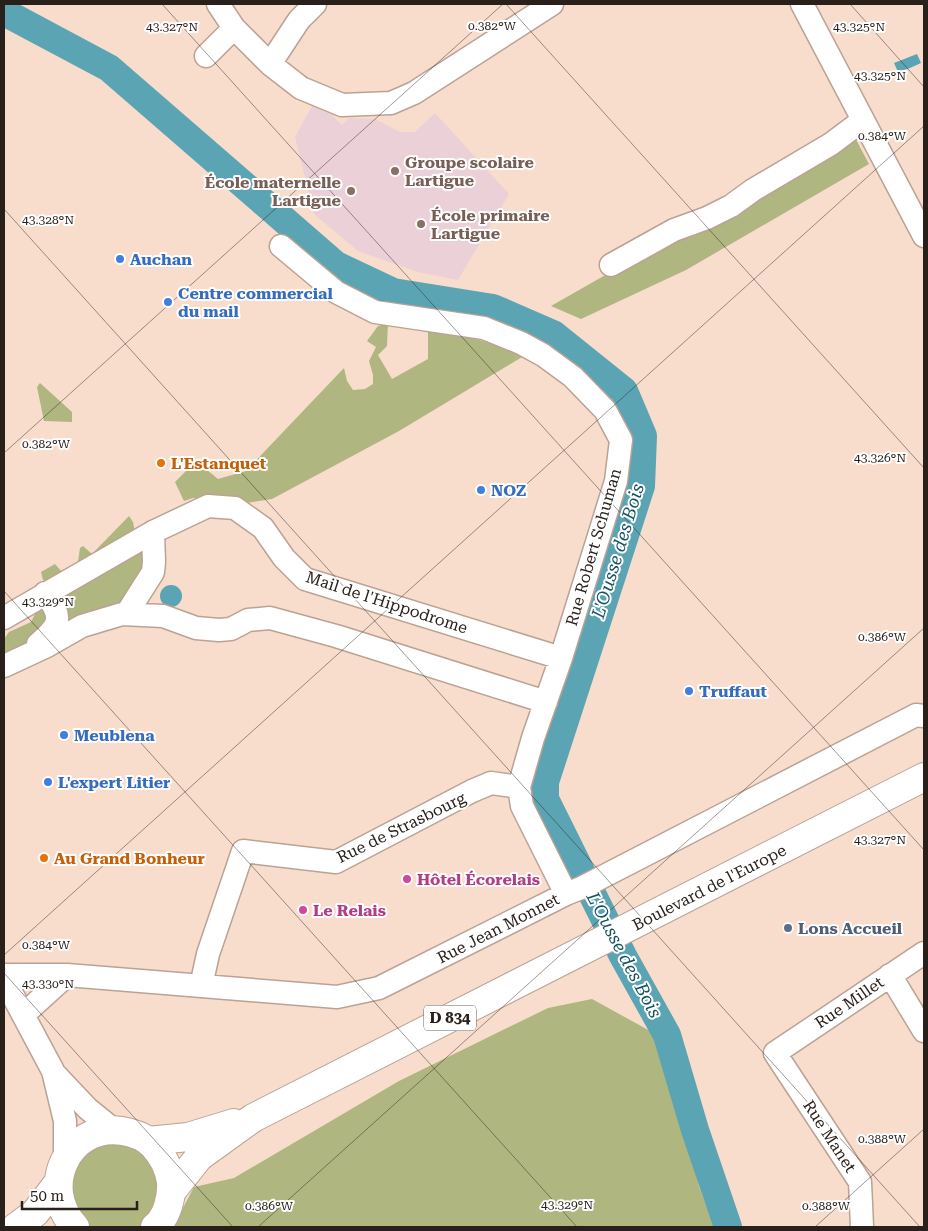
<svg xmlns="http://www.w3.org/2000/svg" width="928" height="1231" font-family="'Roboto Serif',serif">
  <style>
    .education { fill: #ebd1d7 }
    .green { fill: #afb67f }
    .water { fill: #5ba4b3 }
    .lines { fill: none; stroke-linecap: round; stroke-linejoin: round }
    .river { stroke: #5ba4b3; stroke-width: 28 }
    .minor-casing { stroke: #bca293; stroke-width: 25 }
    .major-casing { stroke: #bca293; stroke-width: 30 }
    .minor { stroke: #fff; stroke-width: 22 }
    .major { stroke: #fff; stroke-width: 28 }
    .ticks { fill: none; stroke: #2a201b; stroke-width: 1; stroke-opacity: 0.45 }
    .education-dot { fill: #8d6e63; stroke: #fff; stroke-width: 2 }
    .shop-dot { fill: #3f7fe0; stroke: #fff; stroke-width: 2 }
    .food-dot { fill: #e8710a; stroke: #fff; stroke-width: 2 }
    .hotel-dot { fill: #d1479c; stroke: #fff; stroke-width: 2 }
    .service-dot { fill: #5c6f8a; stroke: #fff; stroke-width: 2 }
    .labels { text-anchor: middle; stroke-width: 4; stroke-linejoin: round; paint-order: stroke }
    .shield { fill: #fff; stroke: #6a635f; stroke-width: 1 }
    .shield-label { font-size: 15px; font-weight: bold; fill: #2a201b }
    .education-label { font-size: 16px; font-weight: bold; fill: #785e54; stroke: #fff; text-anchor: start }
    .shop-label { font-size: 16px; font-weight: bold; fill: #366cbe; stroke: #fff; text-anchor: start }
    .food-label { font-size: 16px; font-weight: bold; fill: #c56008; stroke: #fff; text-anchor: start }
    .street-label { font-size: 16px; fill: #2a201b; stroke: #fff }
    .hotel-label { font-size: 16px; font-weight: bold; fill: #b23c85; stroke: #fff; text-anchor: start }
    .service-label { font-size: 16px; font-weight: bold; fill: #4e5e75; stroke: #fff; text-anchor: start }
    .water-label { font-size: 18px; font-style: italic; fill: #15545f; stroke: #fff }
    .ticks-label { font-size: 12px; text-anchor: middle; fill: #2a201b; stroke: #fff; stroke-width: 4; stroke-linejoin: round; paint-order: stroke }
  </style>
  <rect width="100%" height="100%" fill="#f8dccc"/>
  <path class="education" d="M312,106L332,115L342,125L349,118L375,119L400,132H415L435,113L509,194L458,280L418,272L358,251L314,214L295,137Z"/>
  <path class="green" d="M853,134L869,164L686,270L581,319L551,306Z
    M388,323L387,346L378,355L392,379L428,359V331C464,336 490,339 522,357L399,431L272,499L246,503L221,498H193L184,501L175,482L196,461L218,479L246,471L344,368L347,381L353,390L365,389L373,384V375L369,361L376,347L367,341L378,326Z
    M40,383L72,412V422L44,421L37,387Z
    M129,516L133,522L135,533L47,582L43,580L41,572L55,564L61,571L78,562L80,548L83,546L92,554Z
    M140,550L149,558L130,603L66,622L61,599L62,596Z
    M46,605L49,606L44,634L24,644L16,657L4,651V639L9,632L31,622L36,612Z
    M592,999L661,1037L699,1186L714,1227H173L194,1187L234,1178L399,1081L548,1008Z
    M105,1142L136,1146L157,1168L161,1197L146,1223L139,1227H88L69,1203L70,1171L78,1158Z"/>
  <path class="water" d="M917,54L921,63L910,68L898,72L894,63Z
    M160 596a11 11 0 1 1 22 0a11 11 0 1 1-22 0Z"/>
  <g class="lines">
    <path class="river" d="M4,12L109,68L336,265L393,292L493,308L553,334L624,391L643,436L641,486L545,782V799L623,956L667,1035L695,1130L728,1227"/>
    <g class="minor-casing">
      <path id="minor" d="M218,4L234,28L270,64L301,88L342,105L391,103L414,93L552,4
        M802,4L924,236
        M206,56L234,28
        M270,64L299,20L315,4
        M281,246L336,292L375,312L484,328L521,343L543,355L573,377L605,410L621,440L616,481L561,658L533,738L519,787L522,806L566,894
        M611,265L674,230L707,218L731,206L753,190L831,144L863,120
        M127,613L153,572L154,562L153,532
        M4,618L153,532L208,506L235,508L263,528L284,558L305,579L561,658
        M38,644C60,625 64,618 45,593
        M4,666L47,646L82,626L122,614L163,616L196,628L219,630L231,629L248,620L270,618L336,636L546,702
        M4,975H67L337,997L379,988L566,894L581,888L916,715L924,716
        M890,975L924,1031
        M4,979L53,1071L65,1121V1159
        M201,986L208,954L243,851L336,862L472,791L491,783L519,787
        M23,1015L67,975
        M53,1072L88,1109L114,1130
        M862,1227L860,1182L775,1053L924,953"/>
    </g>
    <g class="major-casing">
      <path id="major" d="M148,1141L188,1137L234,1123
        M172,1191L199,1157L253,1118L924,777
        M16,1227L35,1213L58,1183
        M75,1227C38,1188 68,1123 122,1131C134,1133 145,1137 153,1145C163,1156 169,1167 171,1182C172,1198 167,1217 155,1227"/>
    </g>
    <use href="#minor" class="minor"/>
    <use href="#major" class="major"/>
  </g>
  <path class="ticks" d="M162,4L924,850M506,4L924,468M850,4L924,87M4,209L920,1227M4,453L503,4M4,591L577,1227M4,955L924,126M4,973L233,1227M258,1227L924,628M815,1227L924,1129"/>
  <g class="education-dot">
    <circle cx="395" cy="171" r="5"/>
    <circle cx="351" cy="191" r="5"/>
    <circle cx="421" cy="224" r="5"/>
  </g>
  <g class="shop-dot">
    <circle cx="120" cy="259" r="5"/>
    <circle cx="168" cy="302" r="5"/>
    <circle cx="481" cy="490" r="5"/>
    <circle cx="689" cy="691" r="5"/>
    <circle cx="64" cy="735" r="5"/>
    <circle cx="48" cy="782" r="5"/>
  </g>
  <g class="food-dot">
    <circle cx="161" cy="463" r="5"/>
    <circle cx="44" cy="858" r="5"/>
  </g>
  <g class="hotel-dot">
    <circle cx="407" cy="879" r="5"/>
    <circle cx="303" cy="910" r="5"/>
  </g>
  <circle class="service-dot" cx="788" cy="928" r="5"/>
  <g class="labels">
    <rect class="shield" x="424" y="1005.5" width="52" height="25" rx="4"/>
    <g class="shield-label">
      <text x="450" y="1023">D 834</text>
    </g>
    <g class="education-label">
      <text x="405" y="168">Groupe scolaire<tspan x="405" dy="18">Lartigue</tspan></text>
      <text x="341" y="188" text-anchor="end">École maternelle<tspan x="341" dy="18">Lartigue</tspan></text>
      <text x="431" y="221">École primaire<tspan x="431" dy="18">Lartigue</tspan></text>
    </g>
    <g class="shop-label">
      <text x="130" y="265">Auchan</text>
      <text x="178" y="299">Centre commercial<tspan x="178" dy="18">du mail</tspan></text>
      <text x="491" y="496">NOZ</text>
      <text x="699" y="697">Truffaut</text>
      <text x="74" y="741">Meublena</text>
      <text x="58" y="788">L'expert Litier</text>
    </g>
    <g class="food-label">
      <text x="171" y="469">L'Estanquet</text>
      <text x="54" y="864">Au Grand Bonheur</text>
    </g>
    <g class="street-label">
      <text transform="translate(593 547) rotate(-74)" y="6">Rue Robert Schuman</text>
      <text transform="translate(387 602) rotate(18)" y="6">Mail de l'Hippodrome</text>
      <text transform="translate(401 827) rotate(-26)" y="6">Rue de Strasbourg</text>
      <text transform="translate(709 887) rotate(-27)" y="6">Boulevard de l'Europe</text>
      <text transform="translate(498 928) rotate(-27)" y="6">Rue Jean Monnet</text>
      <text transform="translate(849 1002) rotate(-34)" y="6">Rue Millet</text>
      <text transform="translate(830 1136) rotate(57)" y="6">Rue Manet</text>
    </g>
    <g class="hotel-label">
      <text x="417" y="885">Hôtel Écorelais</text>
      <text x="313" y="916">Le Relais</text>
    </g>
    <g class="service-label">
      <text x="798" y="934">Lons Accueil</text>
    </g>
    <g class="water-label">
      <text transform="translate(618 551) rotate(-73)" y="6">L'Ousse des Bois</text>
      <text transform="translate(624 955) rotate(62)" y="6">L'Ousse des Bois</text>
    </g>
  </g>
  <g class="ticks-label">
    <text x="492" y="30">0.382°W</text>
    <text x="172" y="31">43.327°N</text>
    <text x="859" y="31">43.325°N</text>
    <text x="880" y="80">43.325°N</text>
    <text x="882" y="140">0.384°W</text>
    <text x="48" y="224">43.328°N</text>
    <text x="46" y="448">0.382°W</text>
    <text x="880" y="462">43.326°N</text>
    <text x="48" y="606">43.329°N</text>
    <text x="882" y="641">0.386°W</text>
    <text x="880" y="844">43.327°N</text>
    <text x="46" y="949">0.384°W</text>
    <text x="48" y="988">43.330°N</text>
    <text x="882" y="1143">0.388°W</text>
    <text x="567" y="1209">43.329°N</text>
    <text x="269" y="1210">0.386°W</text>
    <text x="826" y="1210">0.388°W</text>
  </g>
  <rect width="928" height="1231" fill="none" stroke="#2a201b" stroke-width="10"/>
  <path d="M22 1201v8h115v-8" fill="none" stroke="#2a201b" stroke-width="2.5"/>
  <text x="30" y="1201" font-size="15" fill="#2a201b" stroke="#ffffff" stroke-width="4" paint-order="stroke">50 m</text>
</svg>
